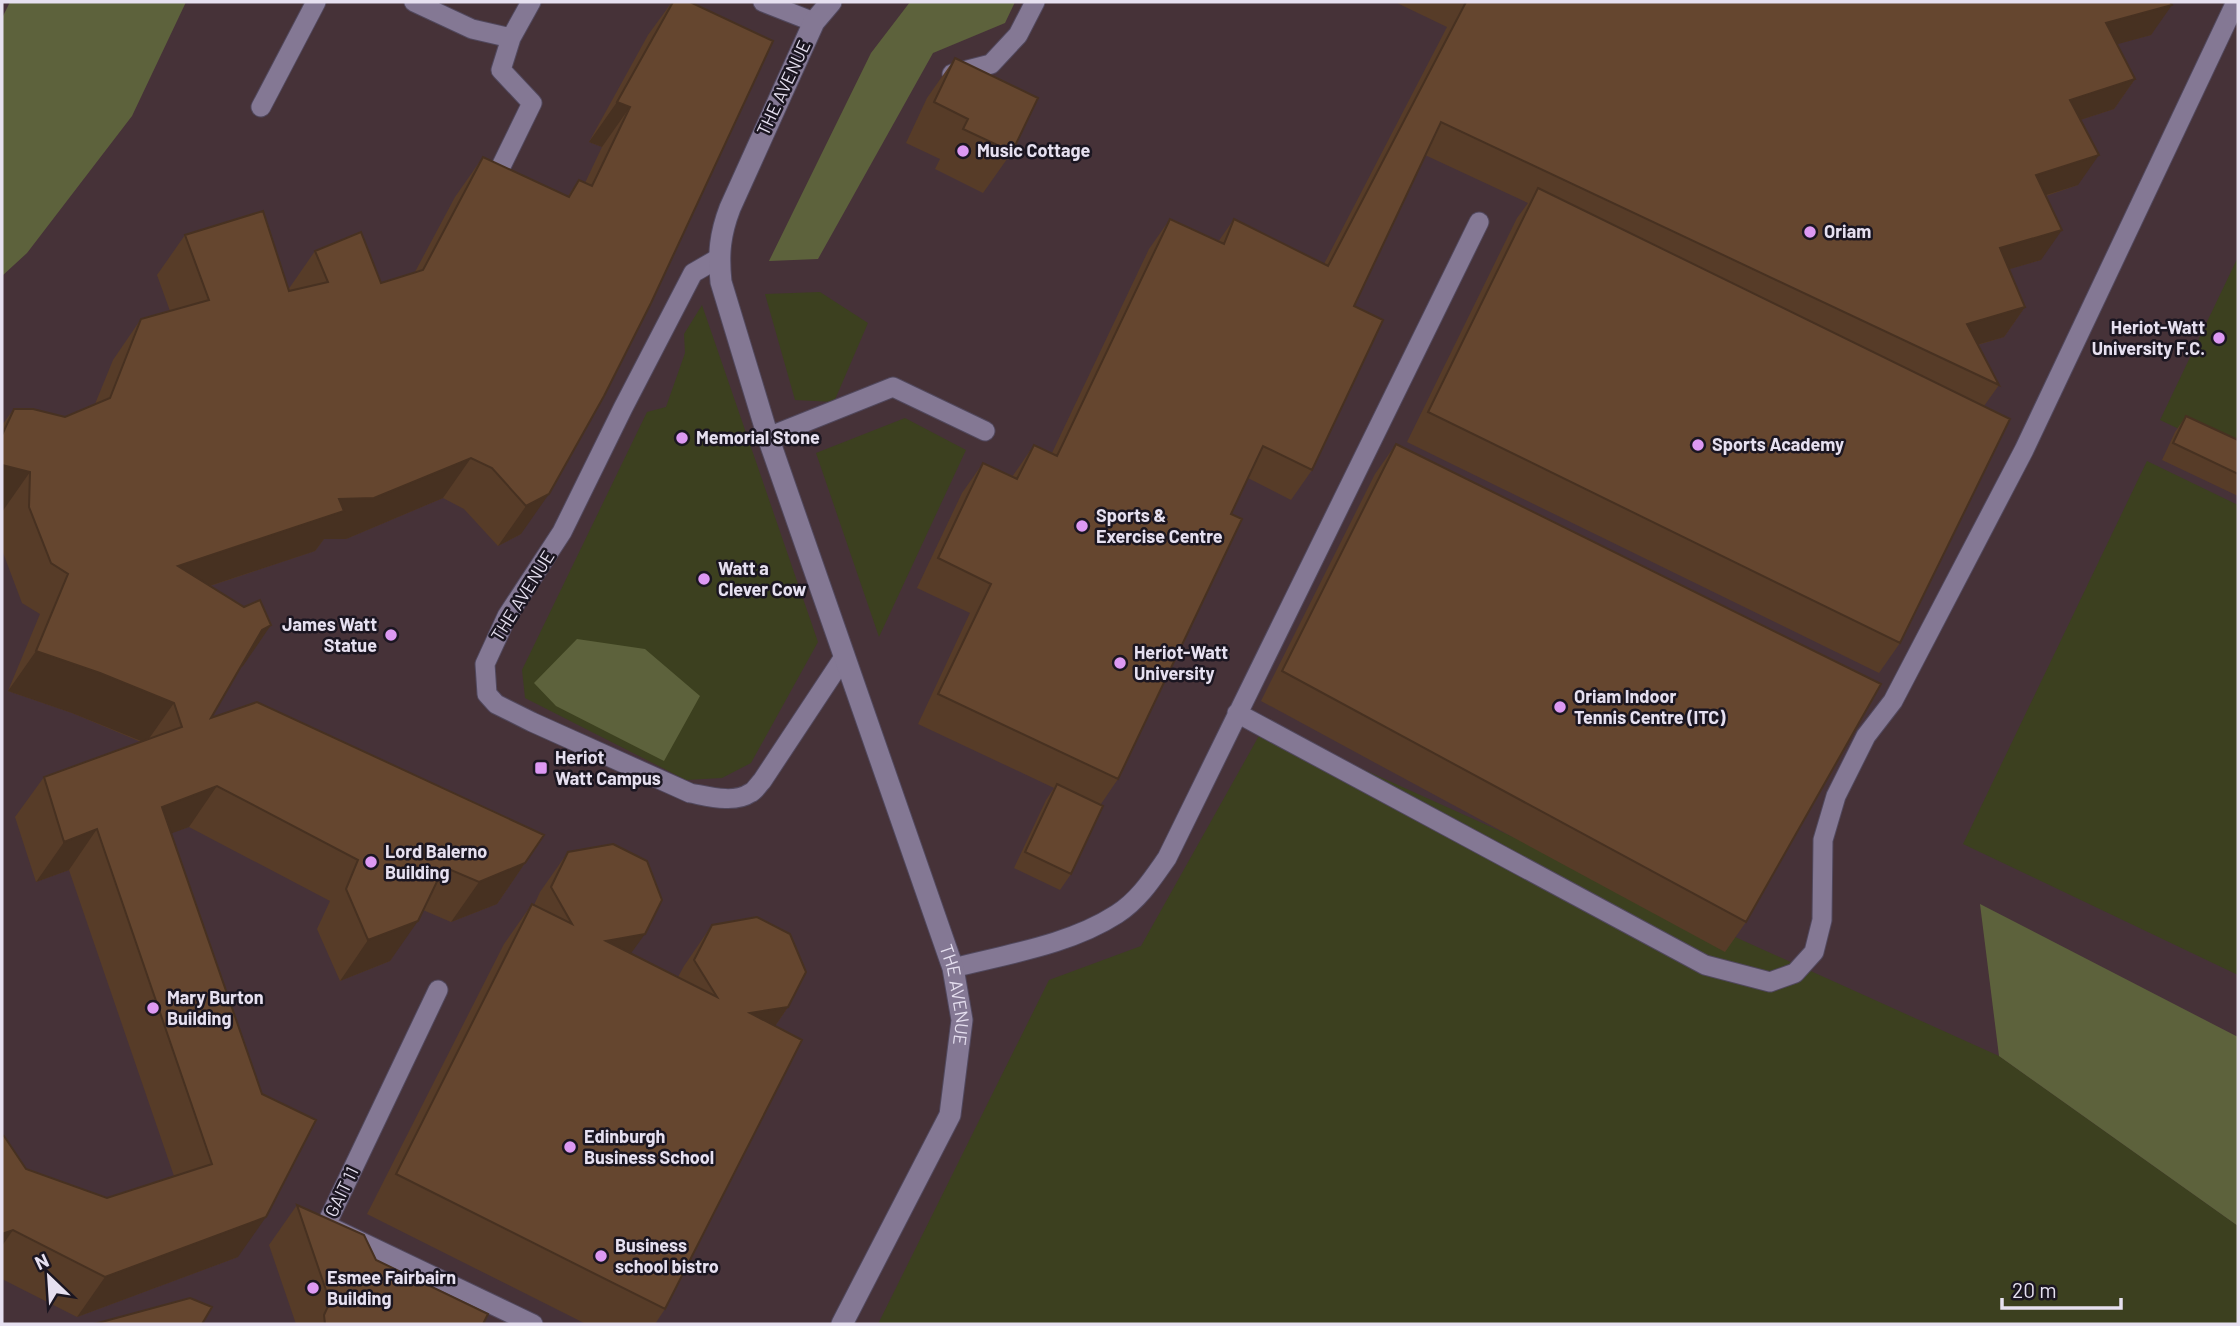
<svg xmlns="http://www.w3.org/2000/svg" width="2240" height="1326" font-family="Barlow,sans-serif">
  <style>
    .education { fill: #463238 }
    .green { fill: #3c401f }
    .forest { fill: #5d623c }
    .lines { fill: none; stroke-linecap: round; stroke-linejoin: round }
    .lane-casing { stroke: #51485d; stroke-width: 21 }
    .street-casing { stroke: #51485d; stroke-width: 23 }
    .lane { stroke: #847894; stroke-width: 19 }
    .street { stroke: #847894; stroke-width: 21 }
    .wall { fill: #573c28 }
    .shaded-wall { fill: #473121 }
    .building { fill: #65462f; stroke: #473121; stroke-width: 2 }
    .poi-dot { fill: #dd99f3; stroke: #1b1621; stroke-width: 2.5 }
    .labels { text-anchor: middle; stroke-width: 5; stroke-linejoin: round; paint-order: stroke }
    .street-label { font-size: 18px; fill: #e6e0f0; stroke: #1b1621 }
    .poi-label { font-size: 18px; font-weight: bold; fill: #e6e0f0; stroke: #1b1621; text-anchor: start }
  </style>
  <rect width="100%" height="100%" fill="#362b43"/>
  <path class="education" d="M2,2H2238V1324H2Z"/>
  <path class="green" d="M2238,257V457L2160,420Z
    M820,292L868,323L834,402L795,400L765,294Z
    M702,305L818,642L751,763L722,778L686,780L525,698L522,670L647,412L666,407L685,353L684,334Z
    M905,418L966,450L879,637L816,453Z
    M2147,461L2238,505V975L1963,844Z
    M1265,725L1999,1056L2238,1226V1324H878L1049,980L1141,946Z"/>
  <path class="forest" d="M10,2H186L132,116L27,253L2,276V18Z
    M910,2H1015L1005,23L933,53L818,259L769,261L871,53Z
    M577,639L645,649L700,696L664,761L556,706L534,683Z
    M1980,904L2238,1037V1226L1999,1056Z"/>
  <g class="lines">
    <g class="lane-casing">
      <path id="lane" d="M414,2L472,29L511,38L531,2
        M763,2L814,22
        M952,74L991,64L1018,35L1035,2
        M261,107L316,2
        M491,187L532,103L501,70L511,38
        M719,258L693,273L623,408L562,532L507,616L485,664L487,694L496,704L532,722L690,793C707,796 734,804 750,793C755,791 758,785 762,781L844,657
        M768,437L893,387L985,431
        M1237,713L1705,965L1770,982L1795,973L1814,952L1822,920L1823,840L1836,796L1866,736L1893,701L2024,450L2236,2
        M953,968C1007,954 1069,945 1117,914C1139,900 1153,878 1167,858L1479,222
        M438,990L326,1225L533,1324"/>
    </g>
    <g class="street-casing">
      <g id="street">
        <path id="s1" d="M831,2L814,22L730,208C720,234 718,254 721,282L768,437L953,968L962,1020L950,1115L842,1324"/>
      </g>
    </g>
    <use href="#lane" class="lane"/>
    <use href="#street" class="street"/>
  </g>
  <path class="wall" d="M672,2H690L521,534L498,546L464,509L443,498L346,539H324L315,551L210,586L243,666L241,667L211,718L544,835L497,904L451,922L423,910L390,961L340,981L317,929L330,901L189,827L171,833L238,1257L77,1317L2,1279V1135L26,1169L107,1198L174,1176L69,870L36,882L15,817L44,777L141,742L72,713L8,691L40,614L22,603L2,550V425L14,409L65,417L95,404L113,360L141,319L170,311L157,275L185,235L288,290L315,251L381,283L415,272L455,197L483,157L568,196L579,180L585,183L602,147L589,142L648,35Z
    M1395,2H2170L2151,35L2117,44L2135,79L2114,109L2080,120L2078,185L2046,196L2041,260L2009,269L2025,307L2004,337L1978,345L1999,385L1984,406L1900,643L1879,673L1407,442L1517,218L1528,203L1425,155L1354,306L1312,470L1291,500L1248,478L1231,514L1118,779L1101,804L1071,874L1060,890L1014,868L1046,800L1054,788L918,724L970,613L917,588L962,493L983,463L1012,477L1034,445L1052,453L1149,249L1170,219L1218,242L1234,219L1324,264L1447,27Z
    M955,58L1012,152L983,193L935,169L940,159L906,143L927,98Z
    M2186,416L2238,440V496L2162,460L2175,432Z
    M1396,444L1746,922L1725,952L1261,701L1375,474Z
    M568,852L631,953L678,977L684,966L712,925L788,1007L775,1026L665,1309L655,1324H586L367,1214L504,944L532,904L534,905L540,892Z
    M297,1205L376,1260L483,1324H296L269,1245Z"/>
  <path class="shaded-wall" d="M2172,5L2151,35L2085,53L2106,23Z
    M2135,79L2114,109L2049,130L2070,100Z
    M617,102L630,107L602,147L589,142Z
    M2099,155L2078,185L2015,205L2036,175Z
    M2062,230L2041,260L1979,278L2000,248Z
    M2025,307L2004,337L1946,354L1967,324Z
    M471,458L443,498L346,539H324L315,551L149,606L178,566L339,499Z
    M2,465L30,472L2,512Z
    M549,494L521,534L498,546L526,506Z
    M271,625L243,666L234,670L262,630Z
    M36,651L100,673L174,703L146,743L72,713L8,691Z
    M217,786L189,827L134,847L162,807Z
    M97,829L69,870L36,882L64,842Z
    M525,863L497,904L451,922L479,882Z
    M418,921L390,961L340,981L368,940Z
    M645,934L616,974L606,941Z
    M788,1007L760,1048L750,1013Z
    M266,1217L238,1257L77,1317L105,1277Z
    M13,1230L2,1246V1234Z"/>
  <path class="building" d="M673,2H690L773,41L651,303L604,396L549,494L526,506L492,468L471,458L374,498L339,499L344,511L178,566L244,607L260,600L271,625L262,630L211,718L257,702L544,835L525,863L479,882L444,867L418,921L368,940L346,889L358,860L217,786L162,807L262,1094L316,1120L266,1217L105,1277L13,1230L2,1234V1135L4,1136L26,1169L107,1198L212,1164L97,829L64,842L44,777L182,727L174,703L100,673L36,651L68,574L51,563L29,507L30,472L2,465V435L14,409H33L65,417L110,398L141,319L209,300L185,235L263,211L289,291L328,282L315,251L361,232L381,283L423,270L483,157L569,197L579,180L592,186L630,107L617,102Z
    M1466,2H2170L2172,5L2106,23L2135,79L2070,100L2099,155L2036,175L2062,230L2000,248L2025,307L1967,324L1999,385L1441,122L1354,306L1383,320L1312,470L1263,446L1231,514L1242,519L1118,779L938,694L991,584L938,558L983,463L1017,479L1034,445L1057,456L1170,219L1224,244L1234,219L1328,266Z
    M955,58L1038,98L1012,152L963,129L968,119L934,102Z
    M1538,188L2010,419L1900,643L1428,412Z
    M2186,416L2238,440V474L2173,443Z
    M1396,444L1881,684L1746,922L1282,671Z
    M1057,784L1103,806L1071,874L1025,852Z
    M613,844L647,861L662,900L645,934L606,941L717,997L694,960L712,925L757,917L790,934L806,972L788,1007L750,1013L802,1040L665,1309L396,1174L532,904L572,924L551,887L568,852Z
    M297,1205L364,1235L376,1260L488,1314L483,1324H325L324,1315L330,1302Z
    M190,1298L212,1307L202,1324H94Z"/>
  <g class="poi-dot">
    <circle cx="963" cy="151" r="7"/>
    <circle cx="1810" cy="232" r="7"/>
    <circle cx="2219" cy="338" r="7"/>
    <circle cx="682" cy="438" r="7"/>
    <circle cx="1698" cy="445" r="7"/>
    <circle cx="1082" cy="526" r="7"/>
    <circle cx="704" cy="579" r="7"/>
    <circle cx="391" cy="635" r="7"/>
    <circle cx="1120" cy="663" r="7"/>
    <circle cx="1560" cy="707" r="7"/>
    <rect x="534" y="761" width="14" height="14" rx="3.5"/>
    <circle cx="371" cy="862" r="7"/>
    <circle cx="153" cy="1008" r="7"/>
    <circle cx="570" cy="1147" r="7"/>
    <circle cx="601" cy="1256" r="7"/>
    <circle cx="313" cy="1288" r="7"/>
  </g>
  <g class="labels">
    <g class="street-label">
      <text transform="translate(784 88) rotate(-65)" y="6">THE AVENUE</text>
      <text transform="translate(523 596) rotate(-58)" y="6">THE AVENUE</text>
      <text dy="6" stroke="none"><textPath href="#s1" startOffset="1057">THE AVENUE</textPath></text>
      <text transform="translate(342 1192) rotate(-64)" y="6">GAIT 11</text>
    </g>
    <g class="poi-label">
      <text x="977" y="157">Music Cottage</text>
      <text x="1824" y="238">Oriam</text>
      <text x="2205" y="334" text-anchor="end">Heriot-Watt<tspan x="2205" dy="21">University F.C.</tspan></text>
      <text x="696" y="444">Memorial Stone</text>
      <text x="1712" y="451">Sports Academy</text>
      <text x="1096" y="522">Sports &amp;<tspan x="1096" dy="21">Exercise Centre</tspan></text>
      <text x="718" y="575">Watt a<tspan x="718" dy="21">Clever Cow</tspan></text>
      <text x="377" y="631" text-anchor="end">James Watt<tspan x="377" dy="21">Statue</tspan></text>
      <text x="1134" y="659">Heriot-Watt<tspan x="1134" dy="21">University</tspan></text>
      <text x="1574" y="703">Oriam Indoor<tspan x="1574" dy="21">Tennis Centre (ITC)</tspan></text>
      <text x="555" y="764">Heriot<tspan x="555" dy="21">Watt Campus</tspan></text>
      <text x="385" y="858">Lord Balerno<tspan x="385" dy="21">Building</tspan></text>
      <text x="167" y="1004">Mary Burton<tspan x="167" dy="21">Building</tspan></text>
      <text x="584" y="1143">Edinburgh<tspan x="584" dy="21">Business School</tspan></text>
      <text x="615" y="1252">Business<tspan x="615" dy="21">school bistro</tspan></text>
      <text x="327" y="1284">Esmee Fairbairn<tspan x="327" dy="21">Building</tspan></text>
    </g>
  </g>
  <rect width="2240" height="1326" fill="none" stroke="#e6e0f0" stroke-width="7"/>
  <g transform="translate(49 1277) rotate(335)" stroke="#1b1621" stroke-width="5" paint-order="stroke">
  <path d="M0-5L12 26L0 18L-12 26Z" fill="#e6e0f0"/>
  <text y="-10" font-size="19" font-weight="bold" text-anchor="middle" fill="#e6e0f0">N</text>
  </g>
  <path d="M2002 1298v10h119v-10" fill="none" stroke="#e6e0f0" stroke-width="3.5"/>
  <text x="2012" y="1298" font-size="21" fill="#e6e0f0" stroke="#1b1621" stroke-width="5" paint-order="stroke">20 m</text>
</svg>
